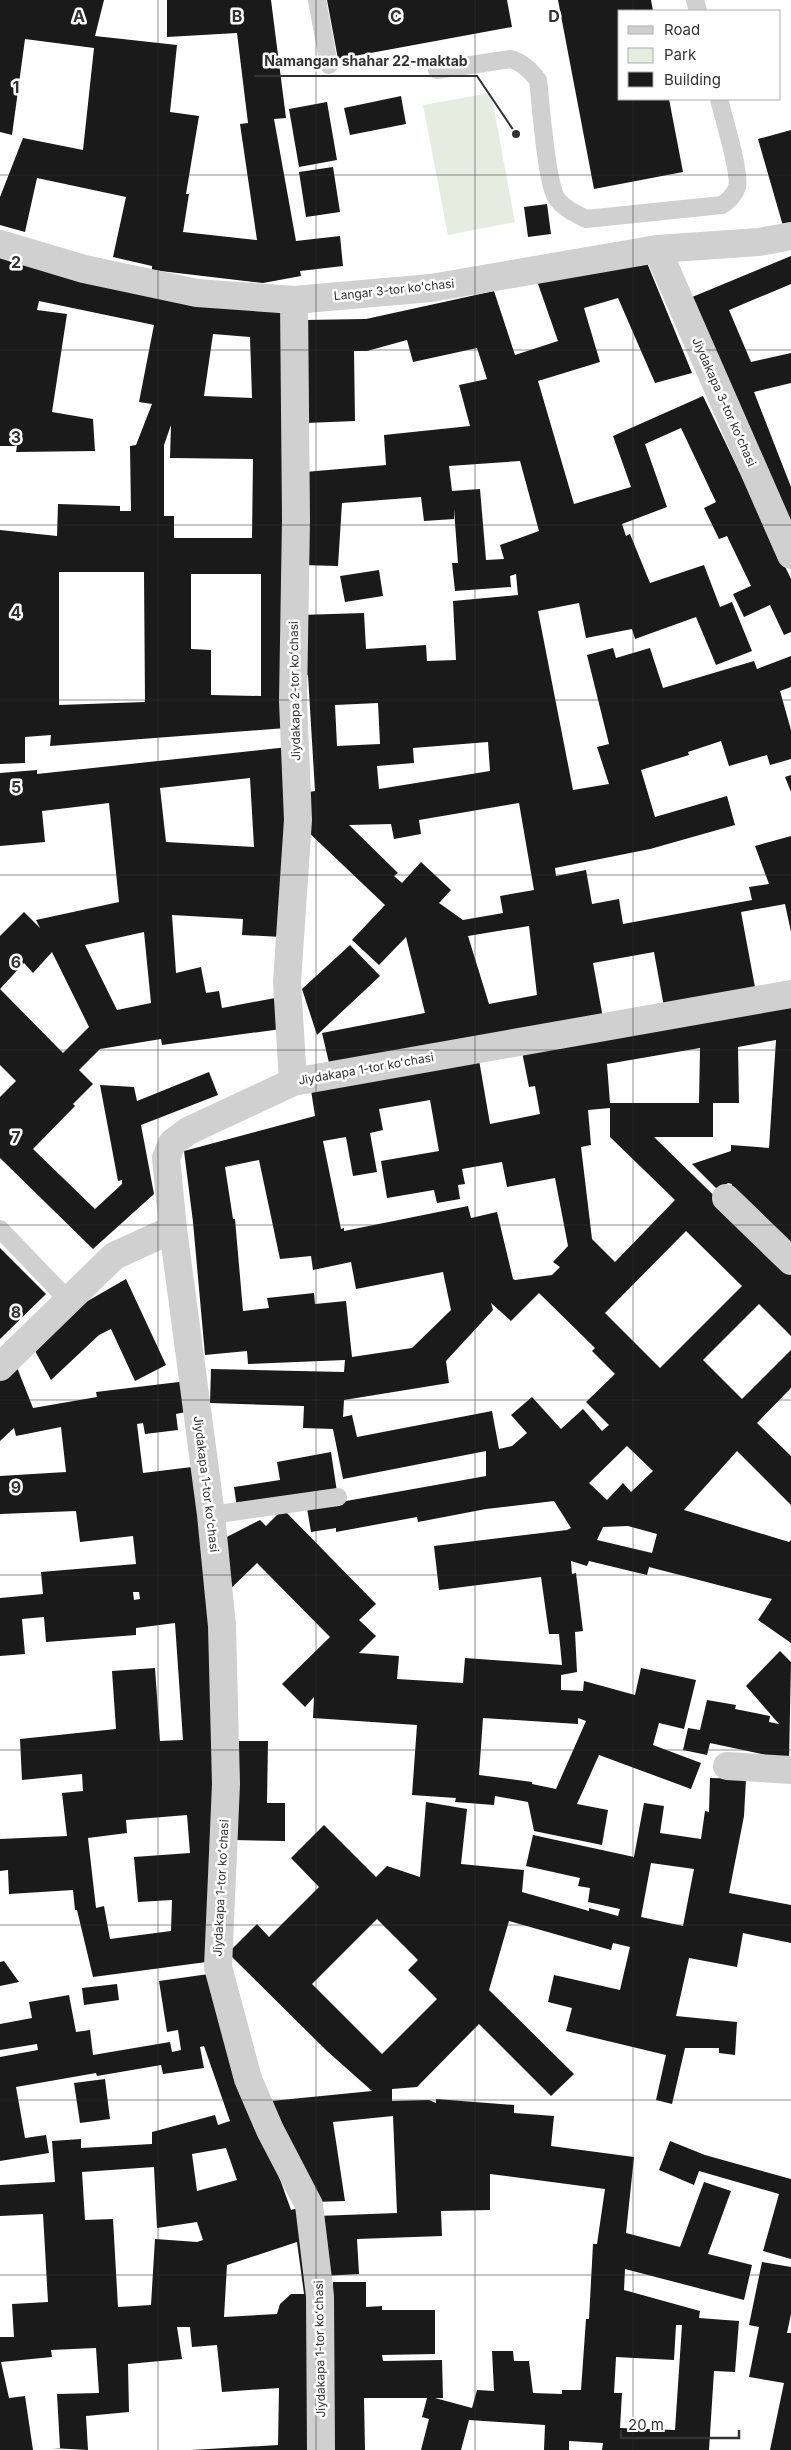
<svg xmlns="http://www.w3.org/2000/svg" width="791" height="2450" font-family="Inter,sans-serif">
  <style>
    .green { fill: #e6ecdf }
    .building { fill: #1a1a1a; fill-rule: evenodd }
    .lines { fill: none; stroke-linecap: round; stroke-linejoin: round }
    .service { stroke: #d0d0d0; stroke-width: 18 }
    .minor { stroke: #d0d0d0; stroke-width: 28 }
    .grid { fill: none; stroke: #333; stroke-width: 1; stroke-opacity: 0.55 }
    .labels { text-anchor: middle; stroke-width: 5; stroke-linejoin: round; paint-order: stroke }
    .street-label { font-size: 12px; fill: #333; stroke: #fff }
    .grid-label { font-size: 16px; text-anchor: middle; font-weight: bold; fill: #333; stroke: #fff; stroke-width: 5; stroke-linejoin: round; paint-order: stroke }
    .leader { fill: none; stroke: #333; stroke-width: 2 }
    .callout-dot { fill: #333; stroke: #fff; stroke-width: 2 }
    .callout-label { font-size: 14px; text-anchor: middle; font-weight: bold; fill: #333; stroke: #fff; stroke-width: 5; stroke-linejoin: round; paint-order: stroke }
  </style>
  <rect width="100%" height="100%" fill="#fff"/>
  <path class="green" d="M491,93L515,222L448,235L423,105Z"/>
  <path class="building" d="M0,0H104L95,36L177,45L170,112L199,116L186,194H189L183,232L257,240L240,124L248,123L237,33L167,37V0H271L286,118L274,119L296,241L340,236L343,266L300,271L301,276L263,283L152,270V266L113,257L126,197L37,178L25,232L0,225V197L23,138L83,150L94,48L25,39L12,135L0,132Z
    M327,0H507L512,27L338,59Z
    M558,0H651L653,11H620V99H669L683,172L594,189Z
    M401,96L406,124L350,135L344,108Z
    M327,102L337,160L299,167L289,109Z
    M791,130V223L783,226L758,139Z
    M333,167L340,212L306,217L299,172Z
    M547,204L551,234L528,237L524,207Z
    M0,256L287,309L286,728L50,746L51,735L25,737V763L0,764V530L57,536L58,504L120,506V511H131L130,446L136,445L152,404L139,402L154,325L39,301L37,310L67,314L52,412L93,419L95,451L16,452L17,446H0ZM213,334L250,337L252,398L204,396ZM171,425L170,458L253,459L252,538H174V516H164V445ZM59,572H144L145,702L59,705ZM191,574H261V696L211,695V650L191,649Z
    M791,256V284L729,310L751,362L791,353V383L754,392L791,487V542L685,300Z
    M645,258L692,373L655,383L618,298L584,308L600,362L538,381L574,504L631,487L613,436L703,396L791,579V632L784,635L770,605L744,617L733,594L751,586L727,536L719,539L704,508L716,502L681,428L645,444L667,507L622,524L626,536L630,534L650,583L704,565L720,607L732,602L752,651L716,665L696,617L635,639L632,629L586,638L579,603L538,611L573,790L609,784L597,747L609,744L587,655L613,648L616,658L650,648L663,688L754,661L757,669L791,656V687L780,691L791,730V759L770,765L767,755L729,766L721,741L688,752L689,755L641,770L655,817L727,796L735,825L650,849L555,868L556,876L586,870L592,904L619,899L623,924L752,900L749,887L769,884L755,846L791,836V932L785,904L741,912L757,998L664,1007L654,952L593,963L603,1018L330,1067L322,1033L425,1013L406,937L379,965L352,940L385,905L303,827L309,792L315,791L308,675H303L300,615L364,613L366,649L426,645L427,661L456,660L453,601L518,595L516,574L510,576L511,587L455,591L452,563H458L454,509V519L424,521L421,497L342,503L338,566L301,565L305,472L386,465L384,435L470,426L459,385L487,379L477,348L413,362L407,340L367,351H354L355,421L306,423L304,320L366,319L494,291L515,355L558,341L537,281ZM520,461L539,531L500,545L504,559L486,560L480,489L452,491L449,466ZM378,703L380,744L337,746L335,705ZM488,742L490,771L379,789L377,766L414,763L413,748ZM519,803L534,890L500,896L503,913L463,920L439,903L451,890L421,862L402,883L394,876L398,873L349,825L391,824L394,839L421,834L419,820ZM529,926L537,995L489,1004L468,936Z
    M379,570L383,596L345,602L340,576Z
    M288,747L282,937L242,935L243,919L172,915L176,973L201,967L206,993L219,991L222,1008L275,998L281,1029L162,1045L161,1039L100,1049L79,1070L93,1084L73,1104L75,1106L33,1149L95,1209L122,1184V1180L118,1181L100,1085L134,1087L137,1101L209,1072L218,1095L141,1125L154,1194L93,1249L0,1158V1097L16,1081L0,1065V936L24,912L40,928L36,920L119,902L109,803L42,811L45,842L0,846V773L37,770V774ZM250,778L254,847L166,842L160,788ZM144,932L151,1003L117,1010L85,945ZM52,952L89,1027L63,1053L0,989L24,963L33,973Z
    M791,775V792L785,777Z
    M350,945L380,976L317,1035L302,989Z
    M791,996V1253L728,1194L732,1184L728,1183L718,1190L692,1164L731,1151V1145L769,1148L776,1040L738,1047L739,1103H713V1137H654L791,1271V1336L759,1304L703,1360L742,1399L791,1350V1388L757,1423L791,1456V1505L737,1451L684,1510L789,1542L791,1540V1643L758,1620L772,1599L649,1567L647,1575L589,1561L587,1566L571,1561L572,1574L576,1573L583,1631L575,1632L577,1672L561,1675V1690L583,1691L584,1681L635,1695L641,1668L696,1680L684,1729L659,1723L653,1745L701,1763L691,1789L599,1755L577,1804L608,1810L602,1845L534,1831L528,1802L495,1796L494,1805L455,1802L456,1798L412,1795L417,1725L313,1718L314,1697L305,1707L282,1684L330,1637L257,1563L223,1596L217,1542L260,1520L266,1526L283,1509L376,1604L359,1620L376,1636L359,1653L399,1656L397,1679L463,1683L465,1658L562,1665L559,1634H549L541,1577L439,1590L434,1546L567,1530L571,1528L554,1501L486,1509L418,1522L417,1517L336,1532V1528L311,1532L307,1508L486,1476V1451L343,1479L333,1429L303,1428L304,1406L210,1403L211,1369L344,1372L345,1360L248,1364L247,1351L205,1355L193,1222L184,1151L315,1116L311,1090L479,1060L490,1124L540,1114L535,1086L529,1087L521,1047ZM700,1048L699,1103H610L607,1064ZM430,1100L439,1151L381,1161L387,1198L434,1190L437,1203L460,1199L458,1185L465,1184L462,1169L502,1162L507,1187L555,1178L568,1246L553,1262L560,1267L552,1275L515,1280L513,1279L497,1212L471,1218L468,1206L344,1231V1228L341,1229L323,1141L346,1137L353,1176L377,1172L370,1133L383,1130L379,1109ZM610,1108V1137L675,1200L615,1262L592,1239L581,1147L591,1145L588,1110ZM259,1160L280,1259L311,1256L313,1270L351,1262L356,1289L443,1272L451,1310L412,1348L352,1357L346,1301L315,1304L314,1293L267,1298L269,1308L243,1311L235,1219H233L225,1167ZM686,1231L742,1286L660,1368L605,1313ZM539,1293L595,1348L592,1351L615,1374L586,1402L609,1425L602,1431L583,1409L561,1429L532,1397L511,1415L527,1433L512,1446L499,1449L492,1411L357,1437L352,1415L343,1417L344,1400L449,1383L446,1361L493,1310L491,1303L511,1321ZM627,1446L653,1471L631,1492L623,1483L607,1500L589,1483ZM628,1526L657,1534L652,1553L597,1540L603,1527ZM483,1718L578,1724V1718L586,1721L556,1789L532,1784V1782L479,1775Z
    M0,1248L46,1294L0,1339Z
    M126,1279L166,1365L135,1381L111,1329L99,1335L51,1380L34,1349L79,1306Z
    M16,1365L33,1408L97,1397L96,1392L187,1381L191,1411L176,1414L178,1430L145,1434L143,1423L137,1424L143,1473L200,1466L220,1781L214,1961L93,1977L77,1910H75L73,1890L9,1894L8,1870L0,1871V1839L67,1836L62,1793L83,1791L82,1774L22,1780L20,1739L116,1729L112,1671L155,1668L160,1741L183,1740L175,1623L136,1628V1635L46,1642L44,1617L22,1619L25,1654L0,1656V1598L43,1594L41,1572L136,1564L133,1536L80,1542L76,1511L0,1514V1476L66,1472L61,1427L16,1436L14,1428L0,1441V1381ZM133,1592H139L140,1599L134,1600ZM187,1815L190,1853L134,1857L138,1902L172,1900L171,1931L110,1939L104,1906L96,1908L88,1838L127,1833L126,1820Z
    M331,1452L337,1492L237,1508L234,1487L280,1480L277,1462Z
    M780,1651L791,1662L789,1760L710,1743L707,1755L683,1750L688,1728L700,1730L707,1700L736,1705L735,1709L770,1716L769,1722L779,1724L746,1686Z
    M237,1741H268L267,1803H285V1841L234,1840Z
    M710,1778L746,1779L744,1816L729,1893L791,1905V1943L743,1933L737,1967L689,1958L676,2016L737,2022L735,2055L719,2053V2048H685L672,2104L656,2100L666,2055L566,2031L572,2008L548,2002L554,1975L620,1990L630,1947L613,1943L611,1950L509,1921L489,1990L574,2074L551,2096L479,2024L417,2087L392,2089V2101L429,2100L436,2103V2099L514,2105V2113L554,2116L551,2146L634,2157L626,2233L680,2247L704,2182L731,2191L708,2254L752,2265L744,2300L625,2269L624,2290L700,2311L699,2318L739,2321L735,2372L714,2371L709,2450H602L603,2443L569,2441V2450H544L545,2425L469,2420L461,2450H421L429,2419L422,2417L427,2398H364L365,2450H329L333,2282H366V2307L382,2306V2310H435V2354L382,2355L383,2361L442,2360L443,2398H435L472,2408L477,2390L494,2391L492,2351H513L514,2361H529L533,2393L562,2394V2390H581L586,2319H589L593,2244H597L605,2189L490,2174V2210L441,2211L442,2236L357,2239L359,2274L322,2276L317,2216L397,2213L393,2116L333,2122L345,2201L314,2202L271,2101L372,2091L327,2051L228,1953L257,1924L269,1937L319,1887L291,1858L324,1825L376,1877L387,1866L420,1877L426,1802L467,1809L461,1864L524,1870L522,1892L589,1911V1908L618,1916L620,1909L588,1902L590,1888L578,1886L580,1878L526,1866L533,1835L634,1857L644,1803L664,1806L660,1833L701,1839L705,1811L709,1812ZM651,1863L694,1869L683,1926L641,1917ZM377,1919L418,1960L408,1970L437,1999L382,2054L312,1984ZM676,2325H682L675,2430L620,2428L622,2393H614L616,2357L674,2360Z
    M4,1961L19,1982L0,1986V1962Z
    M216,1973L256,2112L291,2210L305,2206L313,2450H191L278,2445L279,2388L222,2392L217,2345L192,2347L190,2327H177L182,2359L128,2364L129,2412L86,2416L88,2450L52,2448H60L57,2394L99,2393L96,2348L51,2350L52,2357L1,2362L9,2398L25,2396L33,2450H0V2337H14L12,2304L48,2302L43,2214L0,2216V2185L55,2182L52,2141L81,2139V2148L152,2144V2132L215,2115L218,2125L230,2121L204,2046L200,2047L204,2068L163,2074L161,2065L97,2076L96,2073L16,2087L25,2138L46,2135L49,2153L0,2161V2057L38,2050L37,2044L0,2050V2024L32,2018L29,2002L69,1995L76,2032L90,2030L93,2055L170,2042L172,2052L181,2050L178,2030L167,2032L159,1981ZM226,2148L237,2180L197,2191L192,2154ZM154,2167L157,2228L197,2222L203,2240L197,2242L155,2239L151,2305L118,2307L113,2219L85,2220L82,2172ZM297,2242L304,2294H291L280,2304L277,2314L224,2317L227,2265Z
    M117,1984L119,2000L84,2005L82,1988Z
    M105,2079L110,2119L80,2123L74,2083Z
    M670,2141L705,2155L791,2179V2259L763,2251L779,2194L699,2171L694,2185L659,2170Z
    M762,2262L791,2267V2314L787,2333H791V2450H770L784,2383L749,2377L759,2327L749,2325Z"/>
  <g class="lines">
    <path class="service" d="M317,0L329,65
      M695,0L698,11
      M437,70L511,59C523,63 530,70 538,80C541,104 546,183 557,199C565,209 574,213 586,219L722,205C729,200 734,196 737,187C741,174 723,116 719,99
      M0,1229L68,1300
      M211,1515L338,1497"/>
    <path class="minor" d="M0,244L84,269L197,293L294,300L431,288L657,249L759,242L791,236
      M657,249L791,555
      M293,1082L287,982L298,820L293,701L296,520L294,300
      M726,1198L791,1261
      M0,1367L114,1256L173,1229
      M727,1766L791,1770
      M321,2450L320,2296L309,2205L270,2130L248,2079L218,1967L226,1784L222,1626L211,1515L173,1229L166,1158L172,1143L188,1131L293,1082L791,994"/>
  </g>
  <path class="grid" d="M158,0V2450M316,0V2450M475,0V2450M633,0V11M633,99V2450M0,175H791M0,350H791M0,525H791M0,700H791M0,875H791M0,1050H791M0,1225H791M0,1400H791M0,1575H791M0,1750H791M0,1925H791M0,2100H791M0,2275H791"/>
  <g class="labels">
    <g class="street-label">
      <text transform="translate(394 290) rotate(-6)" y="4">Langar 3-tor koʻchasi</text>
      <text transform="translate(724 402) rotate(66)" y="4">Jiydakapa 3-tor koʻchasi</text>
      <text transform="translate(295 691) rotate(-91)" y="4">Jiydakapa 2-tor koʻchasi</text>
      <text transform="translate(366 1069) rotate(-10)" y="4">Jiydakapa 1-tor koʻchasi</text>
      <text transform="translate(206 1484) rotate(83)" y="4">Jiydakapa 1-tor koʻchasi</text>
      <text transform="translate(221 1888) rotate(-87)" y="4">Jiydakapa 1-tor koʻchasi</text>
      <text transform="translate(320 2349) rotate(-91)" y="4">Jiydakapa 1-tor koʻchasi</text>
    </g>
  </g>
  <g class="grid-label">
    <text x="79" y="22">A</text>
    <text x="237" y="22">B</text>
    <text x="396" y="22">C</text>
    <text x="554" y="22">D</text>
    <text x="16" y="93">1</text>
    <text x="16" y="268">2</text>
    <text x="16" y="443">3</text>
    <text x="16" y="618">4</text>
    <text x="16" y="793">5</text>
    <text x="16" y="968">6</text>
    <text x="16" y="1143">7</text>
    <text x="16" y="1318">8</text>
    <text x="16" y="1493">9</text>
  </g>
  <path class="leader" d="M516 134L477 76H254"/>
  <circle class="callout-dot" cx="516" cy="134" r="5"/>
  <g class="callout-label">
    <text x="366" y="66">Namangan shahar 22-maktab</text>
  </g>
  <rect x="618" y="10" width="162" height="90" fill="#ffffff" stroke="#adadad"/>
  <rect x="628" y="26" width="25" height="8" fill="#d0d0d0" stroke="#adadad"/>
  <text x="664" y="35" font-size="15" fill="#333333">Road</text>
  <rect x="628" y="48" width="25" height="15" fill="#e6ecdf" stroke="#adadad"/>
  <text x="664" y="60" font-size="15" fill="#333333">Park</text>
  <rect x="628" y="72" width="25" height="15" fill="#1a1a1a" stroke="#adadad"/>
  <text x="664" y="85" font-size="15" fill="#333333">Building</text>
  <path d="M621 2430v8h118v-8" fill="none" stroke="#333333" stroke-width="2.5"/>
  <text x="628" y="2430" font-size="15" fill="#333333" stroke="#ffffff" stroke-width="4" paint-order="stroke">20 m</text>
</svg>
